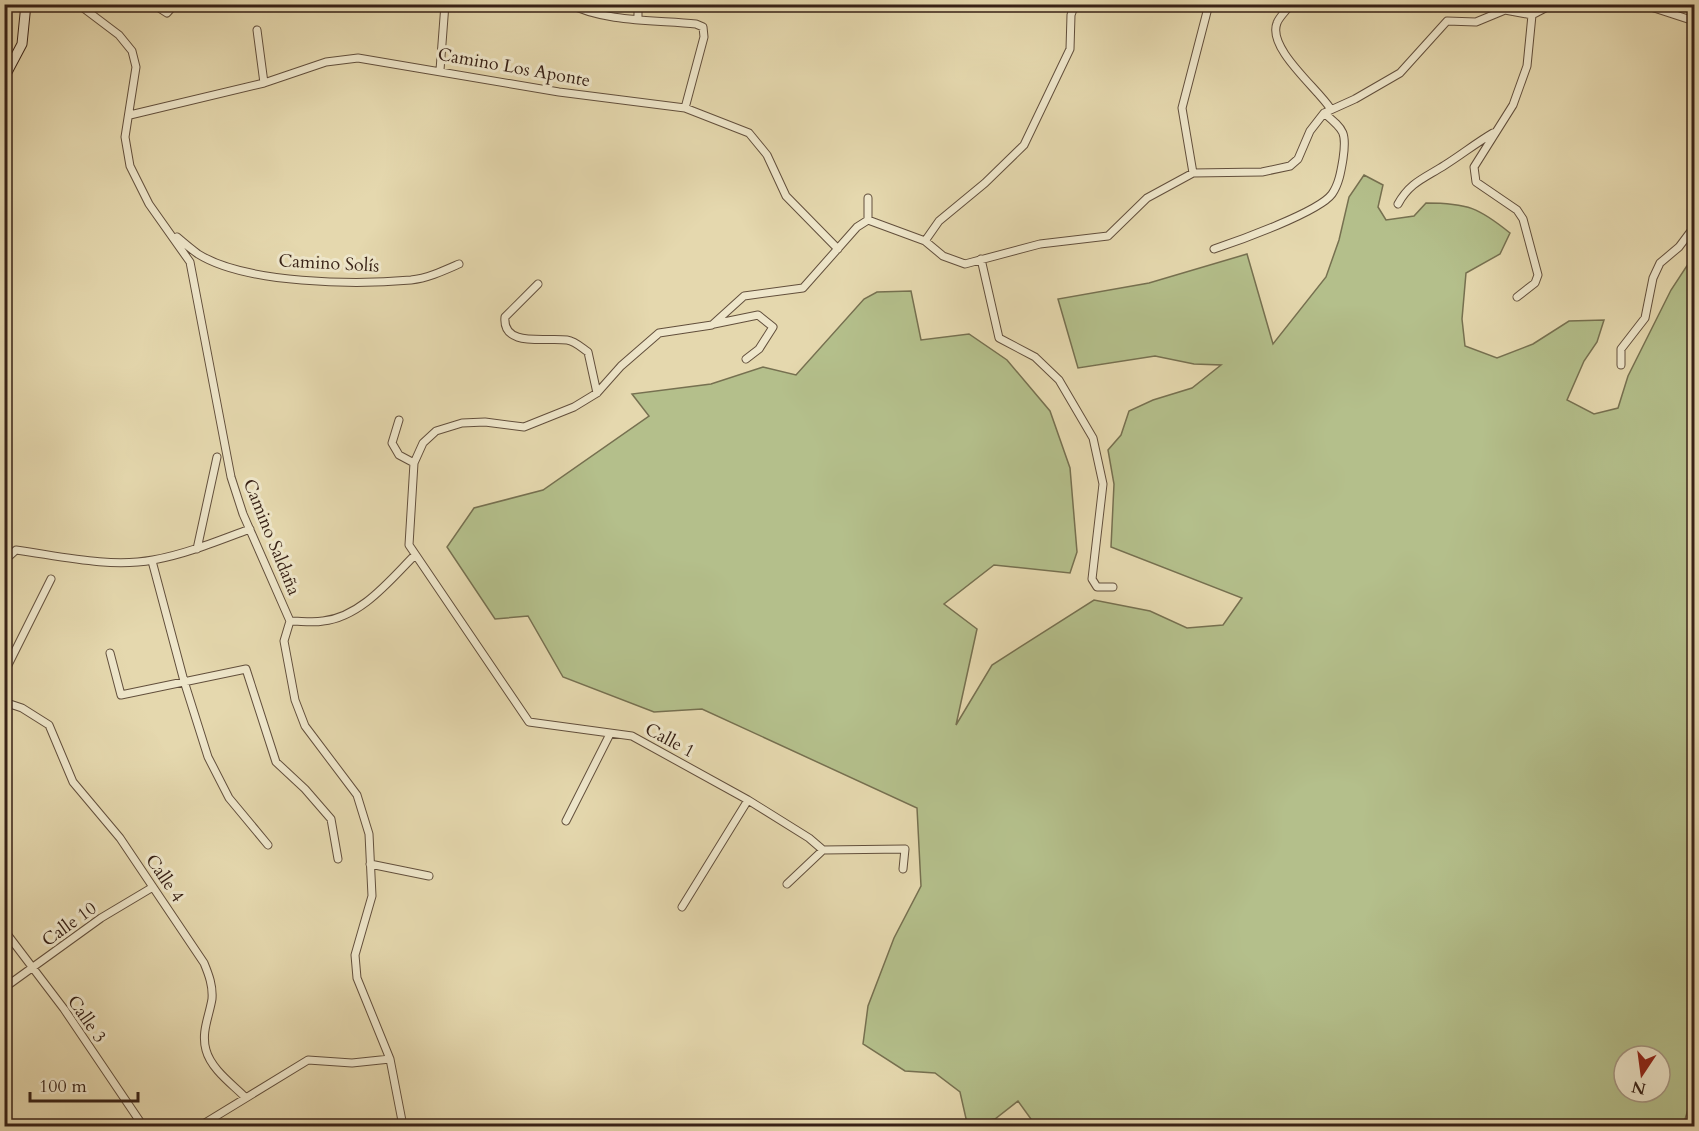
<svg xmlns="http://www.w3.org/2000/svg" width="1699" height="1131" font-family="Cardo,serif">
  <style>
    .green { fill: #b4bf8b; stroke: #767050; stroke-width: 1.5; fill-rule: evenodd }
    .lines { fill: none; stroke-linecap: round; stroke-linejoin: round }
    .street-casing { stroke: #624f3c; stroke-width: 9 }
    .secondary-casing { stroke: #372116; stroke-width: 11 }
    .street { stroke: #eee6ca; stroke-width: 7 }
    .secondary { stroke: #eee6ca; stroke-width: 9 }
    .labels { text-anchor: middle; stroke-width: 6; stroke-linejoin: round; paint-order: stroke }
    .street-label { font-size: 18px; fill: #372116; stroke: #eee6ca }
  </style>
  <rect width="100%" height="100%" fill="#e5d8ae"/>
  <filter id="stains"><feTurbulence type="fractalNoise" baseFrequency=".00333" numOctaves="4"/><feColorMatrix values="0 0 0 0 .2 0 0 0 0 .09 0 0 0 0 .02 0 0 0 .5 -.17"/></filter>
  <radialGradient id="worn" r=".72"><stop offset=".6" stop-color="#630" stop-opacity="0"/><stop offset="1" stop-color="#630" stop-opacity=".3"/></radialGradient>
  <path class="green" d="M1364,175L1383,185L1378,207L1386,220L1414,216L1426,203C1468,203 1479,208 1510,233L1500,254L1466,273L1462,319L1465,346L1497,358L1533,344L1569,321L1604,320L1597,342L1584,361L1567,400L1594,414L1618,408L1628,376L1671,290L1694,255V1099L1689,1106L1683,1126H1192L1190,1123L1186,1126H1036L1018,1101L995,1119L967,1123L960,1092L935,1073L905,1071L863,1044L868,1006L894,938L921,886L917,808L702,709L654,712L563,677L528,616L495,619L447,547L474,508L543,490L649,416L632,394L711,384L763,367L796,375L864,299L877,292L911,291L921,340L969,334L1007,360L1050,411L1070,468L1077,552L1070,573L994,565L944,604L977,629L956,725L992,665L1094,600L1150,611L1187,628L1223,625L1242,598L1111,547L1114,484L1108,450L1121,435L1129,411L1153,400L1192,388L1221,365L1194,364L1155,356L1078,368L1058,299L1149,283L1247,254L1273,344L1326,277L1339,240L1349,197ZM1624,1056H1660V1092H1624Z"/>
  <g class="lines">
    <g class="street-casing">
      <path id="street" d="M78,4L119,35L132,51L136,67L125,137L130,166L149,204L190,262L231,477L243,514L290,621L284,641L295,700L305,726L357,795L369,834L372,896L355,955L357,978L390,1059L403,1126
        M153,4L167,13L175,4
        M214,4L217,7
        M570,4C603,22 658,20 696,24L703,27L704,37L685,108
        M638,4V18
        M1291,4C1287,10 1279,17 1277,23C1267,48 1317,88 1330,108
        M1609,4L1648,6L1694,21
        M257,30L264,83
        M440,70L445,4
        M1694,81V89
        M130,115L264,83L326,62L358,58L559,92L685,108L749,133L767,155L786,196L838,249
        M1193,173L1182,108L1209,4
        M1398,204C1410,182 1425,178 1445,165C1461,155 1476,143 1493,133
        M868,220V198
        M177,237C184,243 191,249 198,254C246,284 356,285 411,280C428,278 443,271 459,264
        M925,241L939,221L985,183L1024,145L1070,49L1071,15L1075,4
        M1214,249C1238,241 1319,212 1332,194C1339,184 1341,171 1343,159C1347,132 1344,130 1324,113
        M981,259L999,338L1035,357L1059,380L1093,438L1103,484L1092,579L1097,587H1113
        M538,284L505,317C502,348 546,337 567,340C575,341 582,348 588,352L597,393
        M1517,297L1535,283L1538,275L1523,219L1517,210L1476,182L1474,167L1513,105L1527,66L1532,15
        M714,324L758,315L773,327L759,349L746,359
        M1621,365V349L1645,318L1653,278L1660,263L1679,247L1694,227
        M399,420L392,443L399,455L414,463
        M197,549L217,457
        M4,561L16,550C60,556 109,568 153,560C186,554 218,541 250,529
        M152,561L184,681L208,757L229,798L268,845
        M290,621C301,621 313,623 323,621C361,617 390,580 415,555
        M110,653L121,695L246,669L276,762L305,789L331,819L338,859
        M4,673L51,579
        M4,702L22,708L49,725L73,782L120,838L204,963C209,975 213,986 212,999C209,1017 201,1032 206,1050C211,1069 232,1084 245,1097
        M566,821L610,734
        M370,864L429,876
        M903,869L905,849L823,850L809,838L748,800L632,736L529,722L409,545L414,463L423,443L436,431L462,423L485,422L524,427L574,407L597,393L621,366L659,333L712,325L744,296L803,288L857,227L868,220L925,241L943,256L965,264L1040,244L1108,236L1147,198L1193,173L1262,172L1290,166L1298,159L1310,131L1324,113L1355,99L1400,73L1447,21L1476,22L1505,10L1532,15L1553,4
        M787,884L823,850
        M682,907L748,800
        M4,930L64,1009L143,1126
        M4,988L101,918L153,887
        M200,1126L308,1060L352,1063L390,1059"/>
    </g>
    <g class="secondary-casing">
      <path id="secondary" d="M4,78L22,44L26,4"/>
    </g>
    <use href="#street" class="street"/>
    <use href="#secondary" class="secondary"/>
  </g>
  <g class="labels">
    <g class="street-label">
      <text transform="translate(514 67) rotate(10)" y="6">Camino Los Aponte</text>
      <text transform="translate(329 263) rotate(3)" y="6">Camino Solís</text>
      <text transform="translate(272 537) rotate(68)" y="6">Camino Saldaña</text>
      <text transform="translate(670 740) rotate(28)" y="6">Calle 1</text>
      <text transform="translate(165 878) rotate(56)" y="6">Calle 4</text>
      <text transform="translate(69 924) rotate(-36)" y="6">Calle 10</text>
      <text transform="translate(87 1019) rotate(55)" y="6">Calle 3</text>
    </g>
  </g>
  <rect width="1699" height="1131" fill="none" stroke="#e5d8ae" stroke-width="24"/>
  <rect x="6" y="6" width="1687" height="1119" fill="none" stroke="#372116" stroke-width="3"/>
  <rect x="12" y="12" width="1675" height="1107" fill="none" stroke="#372116" stroke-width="1.5"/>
  <g transform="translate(1642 1074) rotate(193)"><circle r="28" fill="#eee6ca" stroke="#a59782" stroke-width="1.5"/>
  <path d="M0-4.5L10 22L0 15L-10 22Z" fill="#8f2418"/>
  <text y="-9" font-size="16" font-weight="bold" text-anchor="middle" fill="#372116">N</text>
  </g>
  <path d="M30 1092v9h108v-9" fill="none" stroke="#372116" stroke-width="3"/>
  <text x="39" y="1092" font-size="18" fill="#372116" stroke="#eee6ca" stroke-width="4.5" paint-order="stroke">100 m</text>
  <rect width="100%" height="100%" filter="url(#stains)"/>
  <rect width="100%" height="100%" fill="url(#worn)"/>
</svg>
